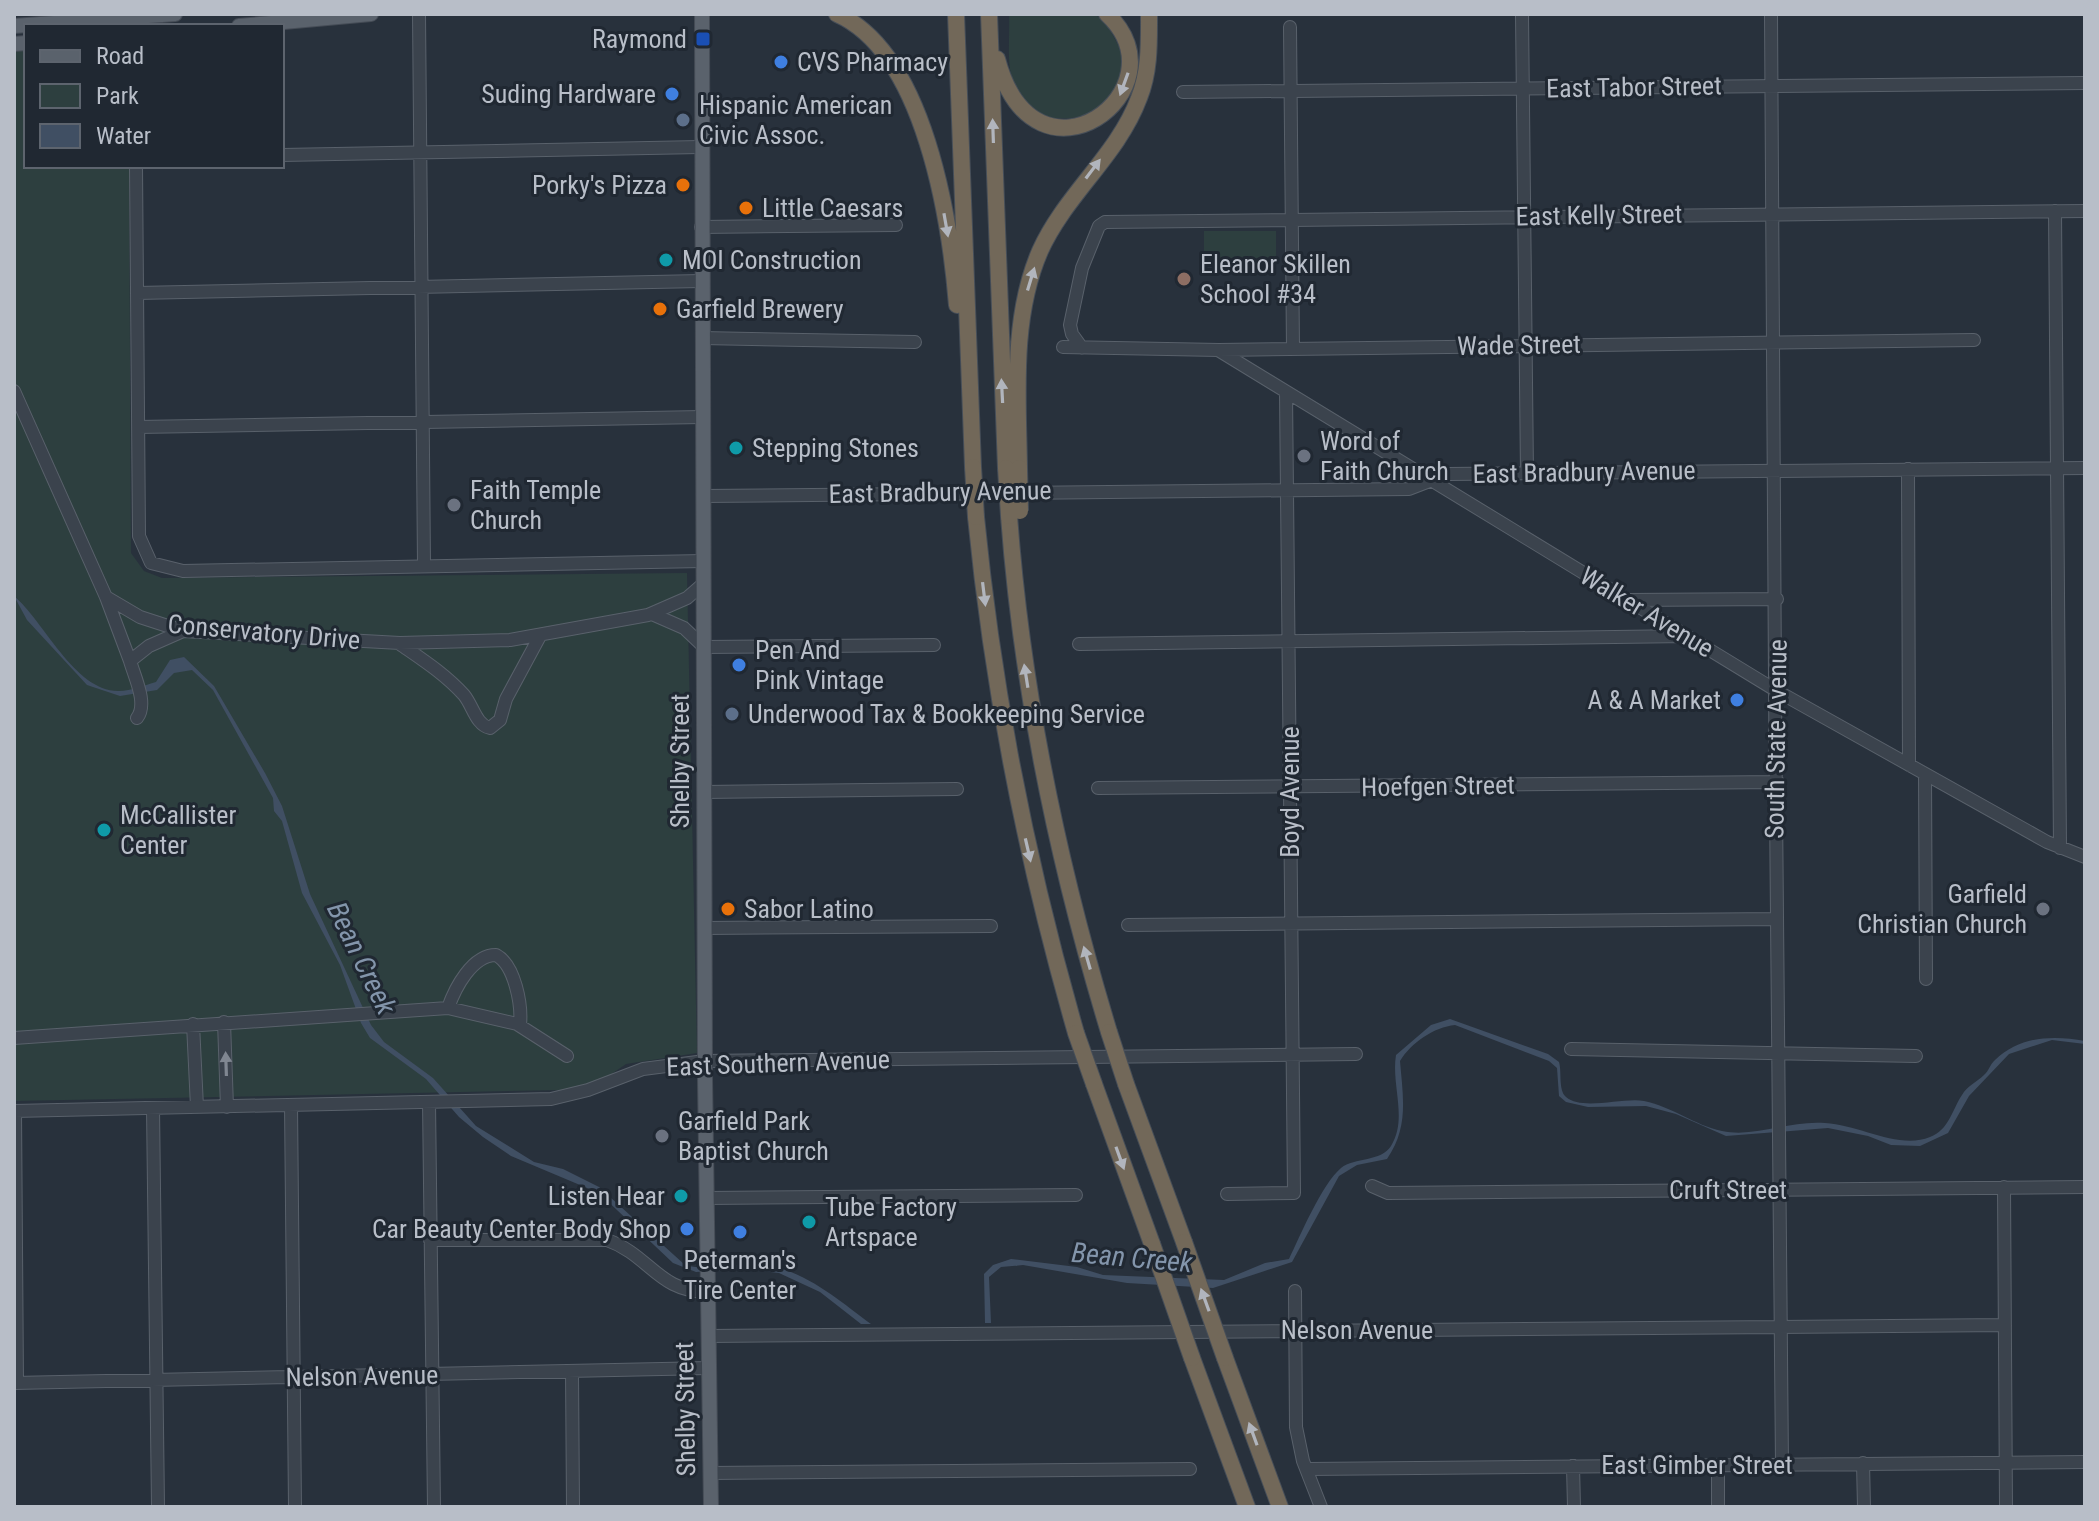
<svg xmlns="http://www.w3.org/2000/svg" width="2099" height="1521" font-family="'Roboto Condensed',sans-serif">
  <style>
    .green { fill: #2d3f3f }
    .water { fill: #404f63 }
    .lines { fill: none; stroke-linecap: round; stroke-linejoin: round }
    .minor-casing { stroke: #59616b; stroke-width: 14 }
    .major-casing { stroke: #454c56; stroke-width: 16 }
    .highway-casing { stroke: #464e58; stroke-width: 18 }
    .minor { stroke: #3b434d; stroke-width: 12 }
    .major { stroke: #5a626c; stroke-width: 14 }
    .highway { stroke: #726859; stroke-width: 16 }
    .highway-bridge-casing { stroke: #464e58; stroke-width: 18; stroke-linecap: butt }
    .highway-bridge { stroke: #726859; stroke-width: 16 }
    .oneway { fill: #b1b5bd }
    .oneway2 { fill: #808791 }
    .transit-dot { fill: #1a4fb4; stroke: #202832; stroke-width: 3 }
    .shop-dot { fill: #3f7fe0; stroke: #202832; stroke-width: 3 }
    .service-dot { fill: #5c6f8a; stroke: #202832; stroke-width: 3 }
    .food-dot { fill: #e8710a; stroke: #202832; stroke-width: 3 }
    .culture-dot { fill: #0f9aa8; stroke: #202832; stroke-width: 3 }
    .education-dot { fill: #8d6e63; stroke: #202832; stroke-width: 3 }
    .worship-dot { fill: #6b7280; stroke: #202832; stroke-width: 3 }
    .labels { text-anchor: middle; stroke-width: 6; stroke-linejoin: round; paint-order: stroke }
    .poi-label { font-size: 26px; fill: #b8bec8; stroke: #202832; text-anchor: start }
    .street-label { font-size: 26px; fill: #b8bec8; stroke: #202832 }
    .water-label { font-size: 28px; font-style: italic; fill: #8395ab; stroke: #202832 }
  </style>
  <rect width="100%" height="100%" fill="#28313c"/>
  <path class="green" d="M1009,14H1093C1106,20 1109,28 1116,41C1155,112 1026,156 1011,75C1007,56 1010,34 1009,14Z
    M26,50V166H129L131,553L144,571L162,578L687,573L697,1053L626,1064L600,1082L563,1090L14,1101V51Z
    M1204,231H1276V258H1212L1210,262H1204Z"/>
  <path class="water" d="M14,596C44,621 75,692 119,691C131,691 145,685 156,682L170,660L184,657L214,686L265,773L282,806L310,894L371,1025L384,1042L433,1078L476,1126L534,1162L563,1169L599,1187L685,1265C708,1271 731,1264 754,1264C799,1265 837,1299 871,1324H861L820,1292L779,1273L743,1269L696,1272L673,1263L599,1193L511,1156L483,1137L459,1117L426,1079L370,1038L361,1023L340,965L302,893L282,821L274,811L273,798L213,690L192,670L174,673L157,690L120,696L87,685L27,620Z
    M1450,1019L1548,1054L1559,1062C1562,1072 1558,1090 1566,1097C1582,1111 1624,1097 1644,1101C1673,1107 1694,1125 1722,1131C1755,1138 1790,1120 1825,1123C1860,1125 1899,1150 1930,1137C1949,1130 1952,1110 1962,1095C1967,1086 1977,1082 1984,1075C1989,1071 1990,1064 1995,1060C2020,1036 2053,1035 2085,1041V1044L2052,1040L2009,1054L1969,1096L1948,1133L1920,1146L1891,1145L1868,1136L1828,1128L1726,1136L1676,1114L1646,1106L1588,1107L1566,1102L1559,1096L1557,1068L1549,1061L1455,1025C1434,1027 1411,1043 1400,1061C1403,1097 1409,1127 1387,1159L1357,1165L1339,1176L1292,1262L1213,1288L1127,1283L1023,1265L1001,1267L989,1277L991,1323H985L984,1274L993,1265L1011,1259L1077,1267L1103,1275L1224,1280L1265,1263L1289,1259C1300,1236 1322,1184 1341,1168C1355,1157 1381,1162 1391,1146C1408,1119 1391,1085 1396,1055L1431,1025Z"/>
  <g class="lines">
    <g class="minor-casing">
      <path id="minor" d="M419,14L424,564
        M1522,14L1527,473
        M1771,14C1773,498 1777,981 1782,1465
        M1290,27L1293,349
        M1183,92L2085,83
        M282,155L700,147
        M136,166L139,536L151,563L183,571L703,561
        M2055,211L2060,848
        M701,227L896,225
        M137,293L701,281
        M702,338L915,342
        M1063,347L1219,350L1974,340
        M1082,348L1072,334L1070,325L1082,268L1099,226L1105,222L2085,211
        M1218,350L1777,691L2047,842L2085,857
        M14,391L106,597L140,617L183,631L400,643L510,640L648,615L687,598L703,584
        M138,427L702,417
        M1908,469L1909,765
        M703,496L1409,489L1448,474L2085,468
        M106,597L130,661
        M1628,600L1777,599
        M652,614L684,628L704,647L934,645
        M400,644C423,660 445,674 464,695C473,706 476,725 490,728L500,720L506,699L540,636
        M1079,644L1687,636
        M137,718C148,704 135,678 130,661L149,646L183,631
        M1925,774L1926,979
        M1098,788L1778,782
        M704,792L957,789
        M1128,925L1775,919
        M705,928L991,926
        M448,1008C455,988 472,955 496,955C515,965 522,1005 520,1025
        M224,1022L227,1107
        M193,1024L197,1107
        M14,1038L448,1008L517,1024L567,1056
        M1571,1049L1916,1056
        M429,1102L434,1507
        M291,1105L295,1507
        M153,1108L158,1507
        M14,1111L551,1099L588,1090L643,1069L705,1061L1356,1054
        M15,1111L17,1383
        M1372,1186L1388,1193L2085,1187
        M2004,1187L2006,1507
        M1227,1194L1294,1193L1286,392
        M707,1198L1076,1195
        M430,1240H607C650,1255 658,1292 708,1292
        M1295,1291L1296,1427L1303,1461L1321,1507
        M709,1336L2005,1325
        M572,1371L573,1507
        M14,1383L709,1368
        M1863,1463L1864,1507
        M1718,1465V1507
        M1573,1466L1574,1507
        M1308,1469L2085,1462
        M710,1473L1190,1469"/>
    </g>
    <g class="major-casing">
      <path id="major" d="M702,14L705,1078L711,1507
        M14,26L175,14
        M239,26L371,14
        M14,44L26,43"/>
    </g>
    <g class="highway-casing">
      <path id="highway" d="M837,14C925,53 950,220 957,305
        M956,14L973,467
        M989,14L1006,468
        M997,59C1035,202 1187,89 1107,14
        M1019,468C1018,396 1011,318 1040,251C1065,195 1118,155 1139,98C1150,71 1149,42 1149,14
        M1009,516C1022,692 1058,864 1109,1032
        M976,517C993,692 1027,863 1076,1033
        M1094,1084L1152,1244
        M1126,1084L1184,1242
        M1192,1358L1247,1507
        M1225,1358L1280,1507"/>
    </g>
    <use href="#minor" class="minor"/>
    <use href="#major" class="major"/>
    <use href="#highway" class="highway"/>
    <g class="highway-bridge-casing">
      <path id="highway-bridge" d="M973,467L976,517
        M1006,468L1009,516
        M1019,468L1020,511
        M1109,1032L1126,1084
        M1076,1033L1094,1084
        M1184,1242L1225,1358
        M1152,1244L1192,1358"/>
    </g>
    <use href="#highway-bridge" class="highway-bridge"/>
  </g>
  <defs><path id="oneway-solid" d="M-6-.8H1V-3.2L6.5 0L1 3.2V.8H-6Z" transform="scale(2)"/></defs>
  <g class="oneway">
    <use href="#oneway-solid" transform="translate(1124 84) rotate(110)"/>
    <use href="#oneway-solid" transform="translate(993 131) rotate(-92)"/>
    <use href="#oneway-solid" transform="translate(1093 169) rotate(-53)"/>
    <use href="#oneway-solid" transform="translate(946 225) rotate(80)"/>
    <use href="#oneway-solid" transform="translate(1031 279) rotate(-73)"/>
    <use href="#oneway-solid" transform="translate(1002 391) rotate(-93)"/>
    <use href="#oneway-solid" transform="translate(984 594) rotate(83)"/>
    <use href="#oneway-solid" transform="translate(1026 676) rotate(-99)"/>
    <use href="#oneway-solid" transform="translate(1028 850) rotate(77)"/>
    <use href="#oneway-solid" transform="translate(1087 958) rotate(-106)"/>
    <use href="#oneway-solid" transform="translate(1120 1158) rotate(70)"/>
    <use href="#oneway-solid" transform="translate(1205 1300) rotate(-110)"/>
    <use href="#oneway-solid" transform="translate(1253 1434) rotate(-110)"/>
  </g>
  <use class="oneway2" href="#oneway-solid" transform="translate(226 1064) rotate(-92)"/>
  <rect class="transit-dot" x="695" y="31" width="16" height="16" rx="4"/>
  <g class="shop-dot">
    <circle cx="781" cy="62" r="8"/>
    <circle cx="672" cy="94" r="8"/>
    <circle cx="739" cy="665" r="8"/>
    <circle cx="1737" cy="700" r="8"/>
    <circle cx="687" cy="1229" r="8"/>
    <circle cx="740" cy="1232" r="8"/>
  </g>
  <g class="service-dot">
    <circle cx="683" cy="120" r="8"/>
    <circle cx="732" cy="714" r="8"/>
  </g>
  <g class="food-dot">
    <circle cx="683" cy="185" r="8"/>
    <circle cx="746" cy="208" r="8"/>
    <circle cx="660" cy="309" r="8"/>
    <circle cx="728" cy="909" r="8"/>
  </g>
  <g class="culture-dot">
    <circle cx="666" cy="260" r="8"/>
    <circle cx="736" cy="448" r="8"/>
    <circle cx="104" cy="830" r="8"/>
    <circle cx="681" cy="1196" r="8"/>
    <circle cx="809" cy="1222" r="8"/>
  </g>
  <circle class="education-dot" cx="1184" cy="279" r="8"/>
  <g class="worship-dot">
    <circle cx="1304" cy="456" r="8"/>
    <circle cx="454" cy="505" r="8"/>
    <circle cx="2043" cy="909" r="8"/>
    <circle cx="662" cy="1136" r="8"/>
  </g>
  <g class="labels">
    <g class="poi-label">
      <text x="687" y="48" text-anchor="end">Raymond</text>
      <text x="797" y="71">CVS Pharmacy</text>
      <text x="656" y="103" text-anchor="end">Suding Hardware</text>
      <text x="699" y="114">Hispanic American<tspan x="699" dy="30">Civic Assoc.</tspan></text>
      <text x="667" y="194" text-anchor="end">Porky's Pizza</text>
      <text x="762" y="217">Little Caesars</text>
      <text x="682" y="269">MOI Construction</text>
      <text x="1200" y="273">Eleanor Skillen<tspan x="1200" dy="30">School #34</tspan></text>
      <text x="676" y="318">Garfield Brewery</text>
      <text x="1320" y="450">Word of<tspan x="1320" dy="30">Faith Church</tspan></text>
      <text x="752" y="457">Stepping Stones</text>
      <text x="470" y="499">Faith Temple<tspan x="470" dy="30">Church</tspan></text>
      <text x="755" y="659">Pen And<tspan x="755" dy="30">Pink Vintage</tspan></text>
      <text x="1721" y="709" text-anchor="end">A &amp; A Market</text>
      <text x="748" y="723">Underwood Tax &amp; Bookkeeping Service</text>
      <text x="120" y="824">McCallister<tspan x="120" dy="30">Center</tspan></text>
      <text x="2027" y="903" text-anchor="end">Garfield<tspan x="2027" dy="30">Christian Church</tspan></text>
      <text x="744" y="918">Sabor Latino</text>
      <text x="678" y="1130">Garfield Park<tspan x="678" dy="30">Baptist Church</tspan></text>
      <text x="665" y="1205" text-anchor="end">Listen Hear</text>
      <text x="825" y="1216">Tube Factory<tspan x="825" dy="30">Artspace</tspan></text>
      <text x="671" y="1238" text-anchor="end">Car Beauty Center Body Shop</text>
      <text x="740" y="1269" text-anchor="middle">Peterman's<tspan x="740" dy="30">Tire Center</tspan></text>
    </g>
    <g class="street-label">
      <text transform="translate(1634 87) rotate(-1)" y="9">East Tabor Street</text>
      <text transform="translate(1599 215) rotate(-1)" y="9">East Kelly Street</text>
      <text transform="translate(1519 345) rotate(-1)" y="9">Wade Street</text>
      <text transform="translate(1584 472) rotate(-1)" y="9">East Bradbury Avenue</text>
      <text transform="translate(940 492) rotate(-1)" y="9">East Bradbury Avenue</text>
      <text transform="translate(1647 612) rotate(31)" y="9">Walker Avenue</text>
      <text transform="translate(264 632) rotate(5)" y="9">Conservatory Drive</text>
      <text transform="translate(1776 739) rotate(-89)" y="9">South State Avenue</text>
      <text transform="translate(680 761) rotate(-90)" y="9">Shelby Street</text>
      <text transform="translate(1438 786) rotate(-1)" y="9">Hoefgen Street</text>
      <text transform="translate(1290 792) rotate(-90)" y="9">Boyd Avenue</text>
      <text transform="translate(778 1063) rotate(-2)" y="9">East Southern Avenue</text>
      <text x="1728" y="1199">Cruft Street</text>
      <text x="1357" y="1339">Nelson Avenue</text>
      <text transform="translate(362 1376) rotate(-1)" y="9">Nelson Avenue</text>
      <text transform="translate(685 1409) rotate(-91)" y="9">Shelby Street</text>
      <text x="1697" y="1474">East Gimber Street</text>
    </g>
    <g class="water-label">
      <text transform="translate(362 958) rotate(64)" y="10">Bean Creek</text>
      <text transform="translate(1132 1257) rotate(5)" y="10">Bean Creek</text>
    </g>
  </g>
  <rect width="2099" height="1521" fill="none" stroke="#b8bec8" stroke-width="32"/>
  <rect x="24" y="24" width="260" height="144" fill="#202832" stroke="#5d646e" stroke-width="2"/>
  <rect x="40" y="50" width="40" height="12" fill="#5a626c" stroke="#5d646e" stroke-width="2"/>
  <text x="96" y="64" font-size="24" fill="#b8bec8">Road</text>
  <rect x="40" y="84" width="40" height="24" fill="#2d3f3f" stroke="#5d646e" stroke-width="2"/>
  <text x="96" y="104" font-size="24" fill="#b8bec8">Park</text>
  <rect x="40" y="124" width="40" height="24" fill="#404f63" stroke="#5d646e" stroke-width="2"/>
  <text x="96" y="144" font-size="24" fill="#b8bec8">Water</text>
</svg>
